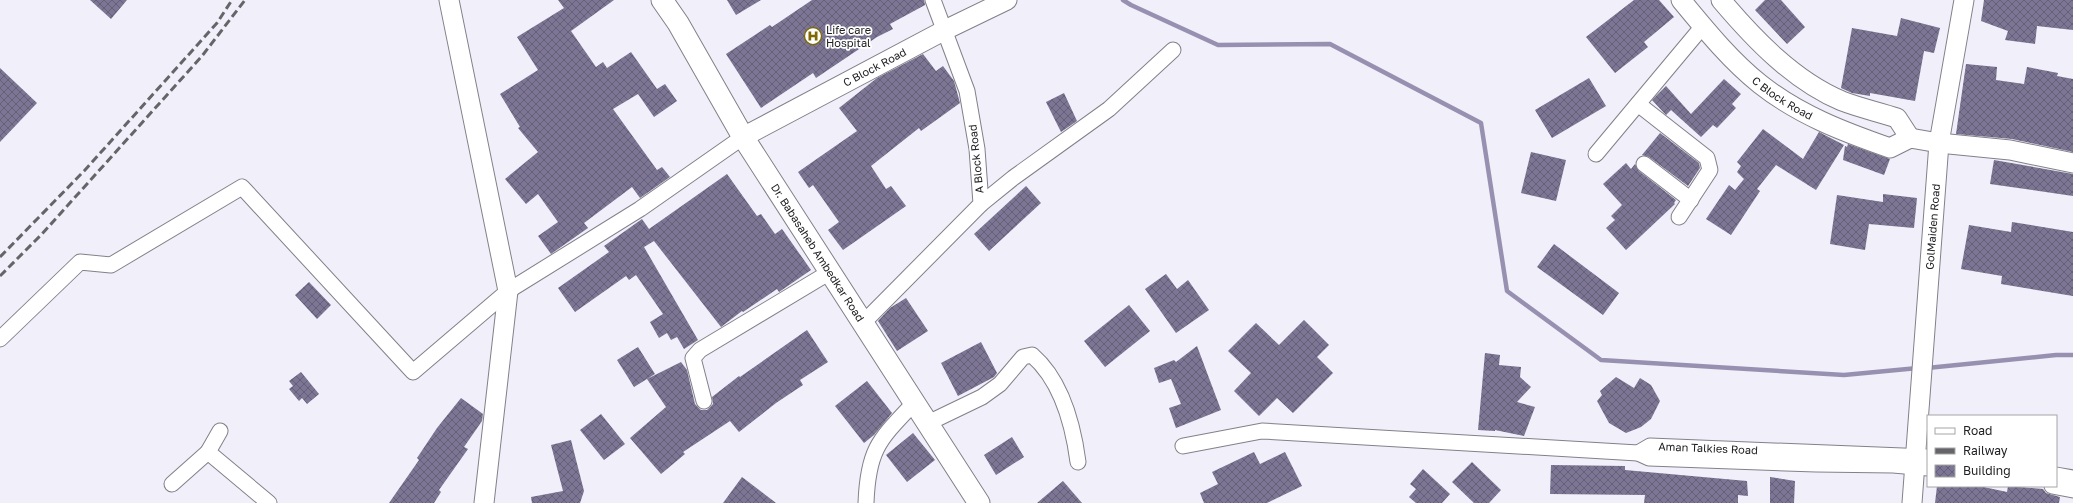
<svg xmlns="http://www.w3.org/2000/svg" width="2073" height="503" font-family="'Golos Text',sans-serif">
  <style>
    .lines { fill: none; stroke-linecap: round; stroke-linejoin: round }
    .stream { stroke: #9890b0; stroke-width: 4.5 }
    .building { fill: url(#building-cross-hatch) }
    .minor-casing { stroke: #828089; stroke-width: 17 }
    .tertiary-casing { stroke: #828089; stroke-width: 21 }
    .secondary-casing { stroke: #828089; stroke-width: 23 }
    .minor { stroke: #fff; stroke-width: 15 }
    .tertiary { stroke: #fff; stroke-width: 19 }
    .secondary { stroke: #fff; stroke-width: 21 }
    .rail { stroke: #656469; stroke-width: 3; stroke-dasharray: 8 4; stroke-linecap: butt }
    .labels { text-anchor: middle; stroke-width: 3.5; stroke-linejoin: round; paint-order: stroke }
    .poi-label { font-size: 11px; fill: #212023; stroke: #fff; text-anchor: start }
    .street-label { font-size: 11px; fill: #212023; stroke: #fff }
  </style>
  <defs>
    <pattern id="building-cross-hatch" width="8" height="8" patternUnits="userSpaceOnUse"><rect width="8" height="8" fill="#7c7594"/><path d="M0 0l8 8M0 8l8-8" fill="none" stroke="#656078"/></pattern>
  </defs>
  <rect width="100%" height="100%" fill="#f1eff9"/>
  <g class="lines">
    <path class="stream" d="M1123,0L1131,5L1218,45L1330,44L1481,123L1507,291L1601,360L1844,375L1918,368
      M1927,368L2056,355H2073"/>
  </g>
  <path class="building" d="M90,0H127L111,19Z
    M558,0H614L571,31L596,67L603,62L607,68L631,52L657,89L665,84L677,101L654,117L638,94L613,109L657,170L662,167L670,177L640,198L632,187L584,223L588,228L551,254L538,236L558,222L538,194L526,204L505,179L538,152L518,128L520,127L500,94L538,70L517,37L564,8Z
    M727,0H761L736,15Z
    M812,0H924L925,5L890,24L893,29L877,37L816,78L813,73L761,108L726,54L770,25L772,27Z
    M1634,0H1659L1674,17L1644,42L1648,47L1615,73L1586,37Z
    M1765,0H1781L1805,27L1787,44L1755,10Z
    M1984,0H2073V30L2037,26L2035,44L2005,40L2008,31L1981,21Z
    M1901,18L1940,28L1934,53L1924,51L1915,101L1870,93V96L1852,93L1841,88L1852,28L1897,36Z
    M923,54L936,71L943,66L954,81L960,103L921,131L919,128L871,166L886,189L891,186L906,206L843,250L828,230L839,222L813,185L809,188L798,172L857,131L839,108L877,78Z
    M1966,64L1997,67L1996,80L2024,84L2027,67L2058,73L2057,76L2073,79V152L2012,139L1956,134Z
    M0,68L37,103L0,142Z
    M1589,78L1606,106L1552,138L1535,110Z
    M1724,79L1741,94L1732,104L1736,108L1717,128L1713,125L1701,137L1671,110L1666,115L1652,100L1666,86L1691,114Z
    M1064,93L1077,121L1061,132L1046,102Z
    M1763,129L1803,159L1819,132L1844,145L1816,190L1776,165L1757,189L1760,191L1731,235L1706,219L1729,185L1735,190L1744,179L1737,172L1741,166L1737,162Z
    M1660,133L1699,163L1700,168L1688,186L1649,157L1642,155Z
    M1848,144L1890,159L1884,175L1843,160L1845,146L1847,147Z
    M1531,152L1566,160L1556,201L1521,193Z
    M1994,160L2073,174V196L1990,184Z
    M1626,163L1631,169L1635,164L1639,171L1676,200L1674,203L1675,204L1626,250L1606,228L1615,220L1611,216L1622,205L1603,184Z
    M727,174L757,216L761,214L775,234L782,229L811,270L779,292L777,289L743,312L742,311L721,327L654,241L644,247L698,340L684,349L677,337L671,340L667,333L659,338L650,322L663,314L636,275L629,280L626,276L575,312L558,288L609,252L604,246L642,219L649,229Z
    M1026,186L1041,203L989,251L974,234Z
    M1883,194L1917,198L1914,228L1869,224L1865,250L1830,244L1837,195L1883,202Z
    M2012,222L2073,232V296L2001,284L2002,276L1961,269L1969,225L2011,232Z
    M1554,244L1619,293L1603,315L1537,267Z
    M1166,274L1177,289L1188,280L1209,310L1176,333L1145,289Z
    M309,282L331,305L317,319L295,295Z
    M906,298L928,331L897,351L878,321L890,308Z
    M1129,305L1150,331L1105,367L1084,341Z
    M1304,320L1329,345L1317,357L1333,373L1293,413L1277,398L1259,416L1234,391L1251,373L1228,351L1256,323L1279,345Z
    M807,330L828,362L800,380L803,385L776,403L739,432L730,421L683,452L685,454L661,474L630,438L666,407L647,379L681,362L687,370L695,404L701,410H707L713,404L712,397L739,376L740,377Z
    M981,342L997,373L994,377L958,396L941,363Z
    M1197,346L1221,410L1176,428L1169,408L1181,404L1171,379L1159,383L1154,368L1174,360L1176,362Z
    M638,347L655,374L634,387L617,360Z
    M1485,353L1500,355L1499,365L1521,367L1520,377L1531,387L1517,402L1535,407L1524,436L1495,430V431L1478,430Z
    M301,372L319,394L307,404L302,398L299,401L289,389L293,386L289,381Z
    M1616,377L1634,388L1640,378L1651,385L1660,401L1651,419L1641,427L1626,433L1609,423L1597,401L1602,395L1600,391Z
    M867,381L892,413L874,435L864,443L835,406Z
    M461,398L483,414L482,421L464,447L468,449L439,490L441,492L434,503H389L419,460L417,458L437,428Z
    M601,414L625,444L604,460L580,430Z
    M913,433L935,460L907,482L886,455Z
    M1012,437L1024,457L996,475L984,455Z
    M571,440L584,491L580,503H532L531,497L563,491L551,445Z
    M1254,452L1260,464L1285,452L1302,486L1267,503H1204L1200,493L1218,484L1212,472Z
    M1472,462L1501,490L1489,503H1474L1452,482Z
    M1551,465L1625,466V470L1747,481L1748,496L1738,495V503H1644L1645,495L1550,494Z
    M1423,469L1450,494L1442,503H1416L1409,497L1416,489L1410,484Z
    M742,477L776,503H723Z
    M1770,477L1795,481L1794,503H1770Z
    M1063,481L1082,503H1037Z
    M1937,486H1979L2007,492L2008,486L2043,489L2046,493L2060,497L2059,503H1935Z"/>
  <g class="lines">
    <g class="minor-casing">
      <g id="minor">
        <path d="M1638,104L1707,158L1710,170L1679,217"/>
        <path d="M1596,154L1703,26"/>
        <path d="M1644,164L1691,200"/>
        <path d="M981,204L1013,178L1109,109L1173,50"/>
        <path d="M863,323L981,204L977,149L967,91L933,0"/>
        <path d="M0,339L80,262L111,265L242,187L413,372L508,291L640,209L743,137"/>
        <path d="M704,401L693,358L700,350L830,272"/>
        <path d="M928,423L982,397L1000,384L1023,357L1032,355C1062,381 1073,424 1078,462"/>
        <path d="M220,431L208,452L269,503"/>
        <path d="M1183,446L1262,431L1638,453L1649,458L1816,464L1893,465L1928,468"/>
        <path id="s1" d="M1638,453L1650,446L1928,457"/>
        <path d="M2056,475L2073,478"/>
        <path d="M172,484L208,452"/>
        <path d="M2052,486L2073,490"/>
        <path d="M866,503C868,449 879,440 914,403"/>
      </g>
    </g>
    <g class="tertiary-casing">
      <g id="tertiary">
        <path d="M449,0L508,291L484,503"/>
        <path id="s2" d="M1681,0C1705,29 1730,60 1760,84C1799,115 1844,132 1890,148L1910,138L1939,143L2010,150L2073,163"/>
        <path d="M1721,0C1754,39 1794,81 1842,101C1860,108 1879,112 1897,118L1910,138"/>
        <path id="s3" d="M743,137L945,30L1007,0"/>
        <path id="s4" d="M1912,503L1939,143L1964,0"/>
      </g>
    </g>
    <g class="secondary-casing">
      <g id="secondary">
        <path id="s5" d="M662,0L678,23L743,137L979,503"/>
      </g>
    </g>
    <use href="#minor" class="minor"/>
    <use href="#tertiary" class="tertiary"/>
    <use href="#secondary" class="secondary"/>
    <path class="rail" d="M0,257L85,170L217,23L232,0
      M0,276L42,234L202,56L245,0"/>
  </g>
  <defs>
    <g id="hospital-ring" transform="scale(0.9)"><circle r="9.5" fill="#fff" stroke="#7e6a02" stroke-width="1.5"/><path d="M-5-5h3v3.5h4V-5h3V5h-3V1.5h-4V5h-3Z" fill="#7e6a02"/></g>
  </defs>
  <g fill-rule="evenodd">
    <use href="#hospital-ring" x="813" y="36"/>
  </g>
  <g class="labels">
    <g class="poi-label">
      <text x="826" y="34">Life care<tspan x="826" dy="13">Hospital</tspan></text>
    </g>
    <g class="street-label">
      <text dy="4" stroke="none"><textPath href="#s3" startOffset="149">C Block Road</textPath></text>
      <text dy="4" stroke="none"><textPath href="#s2" startOffset="142">C Block Road</textPath></text>
      <text transform="translate(976 159) rotate(-96)" y="4">A Block Road</text>
      <text dy="4" stroke="none"><textPath href="#s4" startOffset="277">GolMaiden Road</textPath></text>
      <text dy="4" stroke="none"><textPath href="#s5" startOffset="297">Dr. Babasaheb Ambedkar Road</textPath></text>
      <text dy="4" stroke="none"><textPath href="#s1" startOffset="72">Aman Talkies Road</textPath></text>
    </g>
  </g>
  <rect x="1927" y="415" width="130" height="72" fill="#ffffff" stroke="#a6a6a7"/>
  <rect x="1935" y="428" width="20" height="6" fill="#ffffff" stroke="#a6a6a7"/>
  <text x="1963" y="435" font-size="12" fill="#212023">Road</text>
  <rect x="1935" y="448" width="20" height="6" fill="#656469" stroke="#a6a6a7"/>
  <text x="1963" y="455" font-size="12" fill="#212023">Railway</text>
  <rect x="1935" y="465" width="20" height="12" fill="url(#building-cross-hatch)" stroke="#a6a6a7"/>
  <text x="1963" y="475" font-size="12" fill="#212023">Building</text>
</svg>
